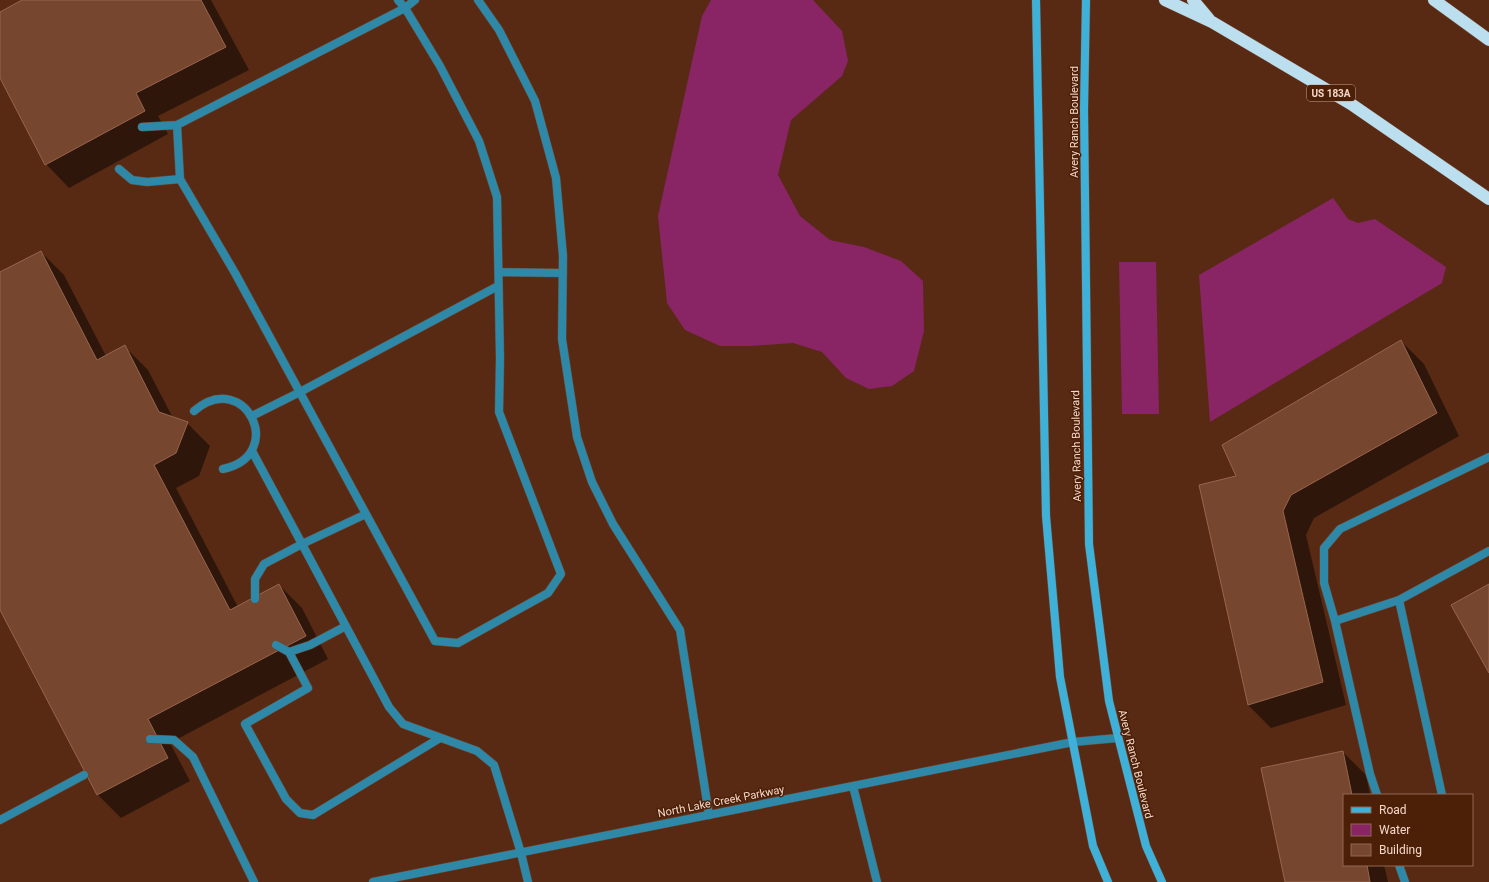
<svg xmlns="http://www.w3.org/2000/svg" width="1489" height="882" font-family="Roboto,sans-serif">
  <style>
    .water { fill: #892465 }
    .shadow { fill: #0007 }
    .building { fill: #77462f; stroke: #98654d }
    .lines { fill: none; stroke-linecap: round; stroke-linejoin: round }
    .lane-casing { stroke: #714630; stroke-width: 9 }
    .street-casing { stroke: #714630; stroke-width: 9 }
    .secondary-casing { stroke: #714630; stroke-width: 9 }
    .highway-casing { stroke: #714630; stroke-width: 13 }
    .lane { stroke: #2e88a7; stroke-width: 8 }
    .street { stroke: #2e88a7; stroke-width: 8 }
    .secondary { stroke: #3fb0d8; stroke-width: 8 }
    .highway { stroke: #bcdfef; stroke-width: 12 }
    .labels { text-anchor: middle; stroke-width: 3; stroke-linejoin: round; paint-order: stroke }
    .shield { fill: #4c1f07; stroke: #c2a08f; stroke-width: 1 }
    .shield-label { font-size: 10px; font-weight: bold; fill: #f5d7c9 }
    .street-label { font-size: 11px; fill: #f5d7c9; stroke: #4c1f07 }
  </style>
  <rect width="100%" height="100%" fill="#582a13"/>
  <path class="water" d="M711,0H813L842,31L848,61L842,76L791,120L778,175L800,216L830,240L864,247L901,261L923,281L924,331L914,371L892,386L869,389L846,378L822,352L793,343L751,346H720L685,330L667,303L658,216L702,16Z
    M1333,198L1348,219L1358,223L1375,219L1446,267L1442,283L1210,422L1199,275Z
    M1119,262H1156L1159,414H1122Z"/>
  <path class="shadow" d="M24,0H211L249,70L158,116L168,134L69,188L46,164L0,75V13Z
    M41,252L64,275L106,356L125,347L148,370L173,418L187,423L210,446L199,476L176,488L238,607L279,585L302,608L328,659L170,743L190,781L121,818L98,795L0,608V273Z
    M1401,341L1424,364L1459,436L1314,518L1306,535L1346,705L1271,728L1248,705L1238,477Z
    M1343,752L1366,775L1370,795H1344V865H1384L1388,882H1286Z"/>
  <path class="building" d="M22,0H201L226,47L136,93L145,111L45,165L0,78V12Z
    M41,251L97,360L125,345L159,412L188,422L176,453L154,465L230,610L279,584L306,636L148,719L168,758L97,795L0,610V272Z
    M1401,340L1437,413L1291,495L1283,511L1323,682L1248,705L1199,485L1236,476L1222,445Z
    M1489,584V673L1451,605Z
    M1343,751L1352,795H1344V865H1367L1370,882H1285L1261,768Z"/>
  <g class="lines">
    <g class="lane-casing">
      <path id="lane" d="M398,0L405,8L177,125L180,179L235,273L435,641L458,643L548,593L561,574L499,412L500,358L497,197L479,141L440,66L405,8L415,0
        M478,0L499,30L535,101L556,178L563,256L562,339L577,437L592,482L613,524L680,630L709,815
        M142,127L177,125
        M119,169L132,180L147,182L180,179
        M499,272L563,273
        M194,411C245,367 288,455 223,469
        M252,416L300,392L498,286
        M252,451L302,544L366,514
        M255,599V579L264,564L302,544L389,707L403,724L477,751L494,765L521,853
        M1399,600L1442,795
        M1335,621L1399,600L1489,551
        M276,645L289,652L310,645L346,626
        M289,652L308,688L245,724L286,799L300,813L313,815L440,738
        M150,739L174,740L193,757L254,882
        M1377,795L1370,774L1335,621L1324,583V548L1340,529L1489,457
        M0,820L84,775
        M1399,865L1405,882"/>
    </g>
    <g class="street-casing">
      <path id="street" d="M853,786L877,882
        M521,853L528,882
        M373,882L1073,742L1118,738"/>
    </g>
    <g class="secondary-casing">
      <path id="secondary" d="M1036,0L1046,516L1060,677L1093,846L1108,882
        M1086,0L1084,109L1089,544L1109,701L1146,846L1162,882"/>
    </g>
    <g class="highway-casing">
      <path id="highway" d="M1165,0L1212,22L1351,104L1489,199
        M1193,0L1209,19
        M1434,0L1489,40"/>
    </g>
    <use href="#lane" class="lane"/>
    <use href="#street" class="street"/>
    <use href="#secondary" class="secondary"/>
    <use href="#highway" class="highway"/>
  </g>
  <g class="labels">
    <rect class="shield" x="1307" y="85" width="48" height="16" rx="3"/>
    <g class="shield-label">
      <text x="1331" y="97">US 183A</text>
    </g>
    <g class="street-label">
      <text transform="translate(1074 122) rotate(-90)" y="4">Avery Ranch Boulevard</text>
      <text transform="translate(1076 446) rotate(-91)" y="4">Avery Ranch Boulevard</text>
      <text transform="translate(1136 764) rotate(76)" y="4">Avery Ranch Boulevard</text>
      <text transform="translate(721 801) rotate(-11)" y="4">North Lake Creek Parkway</text>
    </g>
  </g>
  <rect x="1343" y="794" width="130" height="72" fill="#4c1f07" stroke="#906955"/>
  <rect x="1351" y="807" width="20" height="6" fill="#3fb0d8" stroke="#906955"/>
  <text x="1379" y="814" font-size="12" fill="#f5d7c9">Road</text>
  <rect x="1351" y="824" width="20" height="12" fill="#892465" stroke="#906955"/>
  <text x="1379" y="834" font-size="12" fill="#f5d7c9">Water</text>
  <rect x="1351" y="844" width="20" height="12" fill="#77462f" stroke="#906955"/>
  <text x="1379" y="854" font-size="12" fill="#f5d7c9">Building</text>
</svg>
